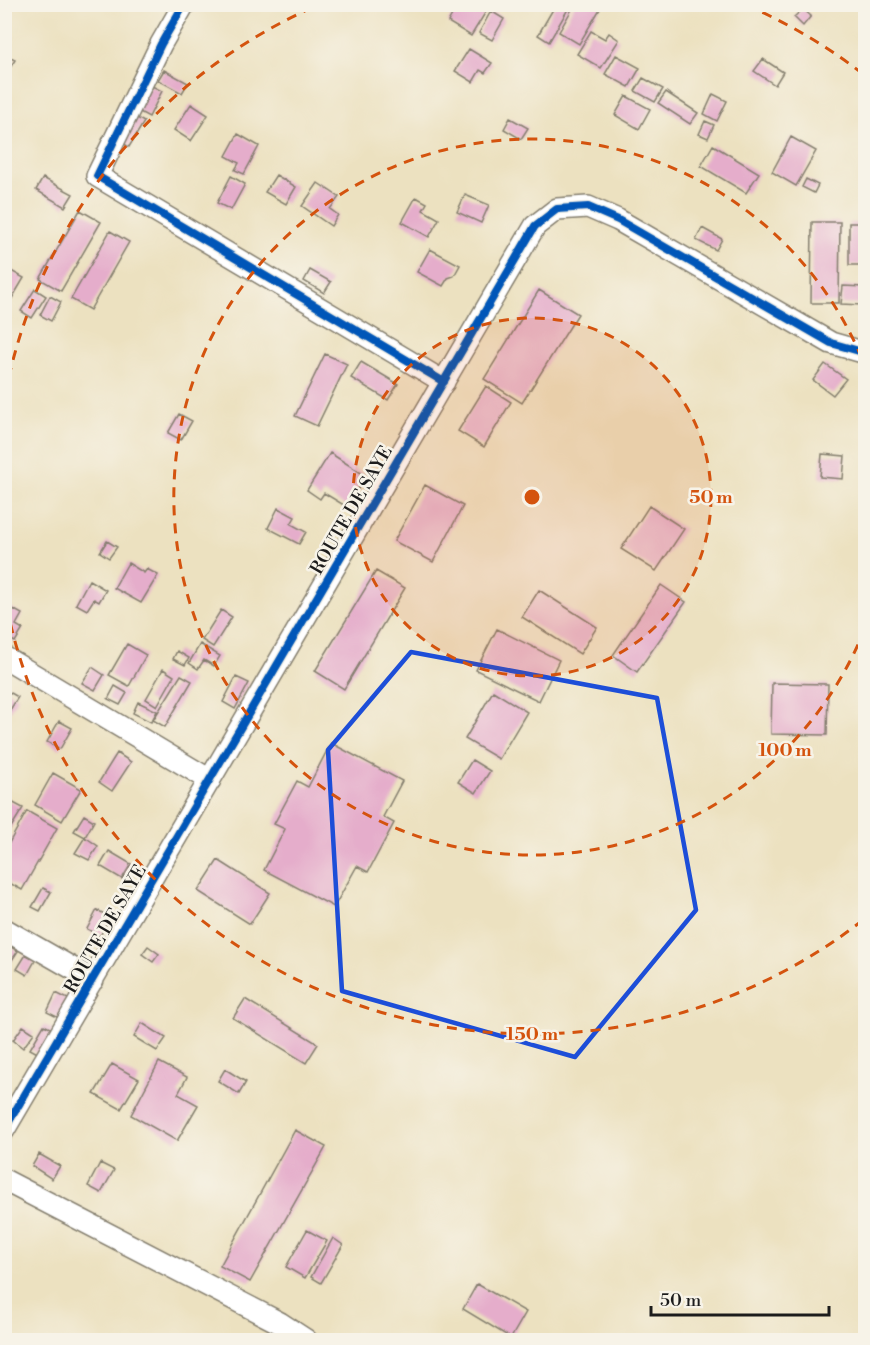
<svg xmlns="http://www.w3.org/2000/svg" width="870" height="1345" font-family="'Libre Bodoni',serif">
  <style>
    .building { fill: #e5adcb }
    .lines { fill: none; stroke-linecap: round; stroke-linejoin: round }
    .street-casing { stroke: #847e6e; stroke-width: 24 }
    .street { stroke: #fff; stroke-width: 21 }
    .cycleway-casing { stroke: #f7f3e8; stroke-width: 11 }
    .cycleway { stroke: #0057b8; stroke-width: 8 }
    .marked { fill: none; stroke: #1d4ed8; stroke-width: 4.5; stroke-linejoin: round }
    .ring { fill: none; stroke: #d4530e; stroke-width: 3; stroke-dasharray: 10 8 }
    .labels { text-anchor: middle; stroke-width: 5; stroke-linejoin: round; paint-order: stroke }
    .street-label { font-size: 18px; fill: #1c1c1c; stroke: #f7f3e8 }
    .centre { fill: #d4530e; stroke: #f7f3e8; stroke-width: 3 }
    .ring-label { font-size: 18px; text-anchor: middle; font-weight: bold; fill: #d4530e; stroke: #f7f3e8; stroke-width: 5; stroke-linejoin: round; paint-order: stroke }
  </style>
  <rect width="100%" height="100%" fill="#f7f3e8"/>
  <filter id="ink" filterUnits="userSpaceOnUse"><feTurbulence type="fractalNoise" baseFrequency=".0167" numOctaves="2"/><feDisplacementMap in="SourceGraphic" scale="12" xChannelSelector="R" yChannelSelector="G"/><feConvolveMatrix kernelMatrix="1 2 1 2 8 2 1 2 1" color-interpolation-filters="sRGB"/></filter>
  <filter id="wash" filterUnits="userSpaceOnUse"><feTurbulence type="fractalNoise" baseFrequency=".008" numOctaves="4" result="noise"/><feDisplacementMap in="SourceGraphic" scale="24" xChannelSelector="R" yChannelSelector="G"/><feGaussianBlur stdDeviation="1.35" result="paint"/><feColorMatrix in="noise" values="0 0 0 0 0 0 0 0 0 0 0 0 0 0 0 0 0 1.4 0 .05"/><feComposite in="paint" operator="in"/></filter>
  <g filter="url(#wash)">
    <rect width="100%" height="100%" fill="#ece1c0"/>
    <g id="blocks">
      <path class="building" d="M458,4H478L487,10L471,36L448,22Z
        M556,4H571L549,42L538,35Z
        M575,4H603L579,44L559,32Z
        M803,9L811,16L803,26L794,17Z
        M491,11L504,19L492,40L479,33Z
        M591,31L605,39L609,33L619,40L601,68L577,54Z
        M469,49L492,63L485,73L480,70L473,82L455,71Z
        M4,55L15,60L4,77Z
        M616,55L640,68L629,87L605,74Z
        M763,59L783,72L775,85L754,71Z
        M164,70L188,83L182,93L158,80Z
        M643,78L663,89L655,102L635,91Z
        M150,85L162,91L149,117L136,110Z
        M666,92L698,113L690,124L658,103Z
        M713,94L727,101L717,121L704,114Z
        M626,96L650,109L639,129L615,115Z
        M191,104L208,115L191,141L174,130Z
        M132,115L144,122L129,147L118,140Z
        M510,118L528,128L521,139L504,129Z
        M705,121L714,125L708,138L699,134Z
        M238,134L259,146L244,174L235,170L239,163L226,156Z
        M791,137L816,151L796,186L772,172Z
        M713,145L759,173L746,193L701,166Z
        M276,175L296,187L286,204L265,192Z
        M231,176L245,184L231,210L217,203Z
        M43,178L73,194L65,207L36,190Z
        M806,179L818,185L814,193L802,187Z
        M318,183L339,197L330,209L338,215L331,226L302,206Z
        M465,195L489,205L481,223L457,212Z
        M416,197L427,203L423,210L439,219L429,237L402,222Z
        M80,210L101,222L61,291L40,279Z
        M812,222H840L839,303H811Z
        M849,223H860L861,265H849Z
        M702,228L722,239L716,250L696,240Z
        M110,231L129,242L90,310L71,299Z
        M430,249L460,265L454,276L448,278L443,286L417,272Z
        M4,267L24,278L11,300L4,297Z
        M310,270L331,282L324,293L304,281Z
        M843,286L864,287L863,305L841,304Z
        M35,289L46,296L32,318L21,311Z
        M539,290L578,314L522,403L484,379Z
        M50,296L61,302L51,321L40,315Z
        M325,354L347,364L317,426L295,416Z
        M361,362L398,384L388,400L351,378Z
        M825,364L846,379L833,395L813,380Z
        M486,386L511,402L484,447L458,431Z
        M179,414L192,421L181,440L168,433Z
        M330,453L366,476L347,507L324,493L320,499L307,490Z
        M822,454L845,456L843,479L820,477Z
        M425,485L463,506L433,562L394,541Z
        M649,506L684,529L656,571L621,549Z
        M278,508L295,517L291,524L306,532L299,544L268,528Z
        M107,541L117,547L109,558L100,552Z
        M128,563L144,573L147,569L158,575L141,603L114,588Z
        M376,571L405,588L344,689L315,671Z
        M89,580L106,590L99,602L94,599L87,610L76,604Z
        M661,585L686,602L637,672L613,655Z
        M539,590L597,627L580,654L522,617Z
        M4,604L22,614L16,625L23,629L15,642L4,636Z
        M221,610L232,617L213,647L202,640Z
        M497,629L559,660L539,701L476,670Z
        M127,644L146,655L129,686L109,675Z
        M200,644L220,656L214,666L204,660L198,669L189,663Z
        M177,651L189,658L185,665L173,659Z
        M92,667L104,675L95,690L82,683Z
        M163,669L174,676L157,706L146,699Z
        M181,675L192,681L165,727L153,720Z
        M236,677L249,683L235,709L223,702Z
        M772,683L828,684L827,735L771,734Z
        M115,686L127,693L120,705L108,699Z
        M4,689L18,697L7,715L4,714Z
        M493,691L527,712L499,759L465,739Z
        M138,702L157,711L151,722L133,713Z
        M59,721L72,728L60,749L47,742Z
        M331,743L402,781L383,817L394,823L368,872L357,866L334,907L264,870L285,829L274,824L297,781L308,787Z
        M117,753L131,762L112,791L99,782Z
        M472,760L490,771L476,793L458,782Z
        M53,773L81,789L62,821L35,805Z
        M4,798L23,808L10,829L4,826Z
        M27,811L57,828L22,890L4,880V852Z
        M84,815L94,821L85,837L74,831Z
        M85,837L98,846L89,860L75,853Z
        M109,851L131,864L122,879L100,866Z
        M218,860L270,893L250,924L198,891Z
        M43,888L51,892L40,911L32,907Z
        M97,910L110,917L100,936L87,929Z
        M4,943L18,951L4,972Z
        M148,946L159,954L153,962L142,954Z
        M27,953L36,959L27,975L17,969Z
        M56,993L70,1000L61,1019L47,1012Z
        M245,999L318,1044L306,1063L233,1018Z
        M142,1023L166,1038L157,1051L134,1037Z
        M44,1025L54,1030L41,1055L30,1049Z
        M23,1026L34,1033L23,1048L13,1040Z
        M159,1062L187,1077L178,1094L198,1105L177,1141L131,1115Z
        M112,1064L139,1079L121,1109L94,1094Z
        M225,1069L246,1082L239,1094L218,1081Z
        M295,1130L326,1147L250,1282L220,1266Z
        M39,1154L60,1166L52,1179L32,1166Z
        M100,1163L114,1170L101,1193L88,1186Z
        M307,1230L327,1241L305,1278L286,1267Z
        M333,1238L343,1245L321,1283L311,1277Z
        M477,1284L526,1312L511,1338L463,1309Z"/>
    </g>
  </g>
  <g filter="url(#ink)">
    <use href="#blocks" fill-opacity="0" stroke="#847e6e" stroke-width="1.5"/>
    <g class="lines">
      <g class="street-casing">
        <path id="street" d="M184,4L161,44L97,176L444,382
          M4,657L210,780
          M4,929L93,980
          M4,1130L535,226L557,209L588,207L618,220L831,343L866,353
          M4,1180L280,1323L306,1340"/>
      </g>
      <use href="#street" class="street"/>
      <g class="cycleway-casing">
        <path id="cycleway" d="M184,4L161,44L97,176L444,382
          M4,1130L535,226L557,209L588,207L618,220L831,343L866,353"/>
      </g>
      <use href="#cycleway" class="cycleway"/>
    </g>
  </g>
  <path class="marked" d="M411,652L657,698L696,910L575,1057L342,991L328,750Z"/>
  <circle cx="532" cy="497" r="179" fill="#d4530e" fill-opacity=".12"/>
  <g class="ring">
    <circle cx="532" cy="497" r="179"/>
    <path d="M865 628A358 358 0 1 1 865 366"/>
    <path d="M863 920A537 537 0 0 1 5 599M5 395A537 537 0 0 1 318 5M746 5A537 537 0 0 1 863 74"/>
  </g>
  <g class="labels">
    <g class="street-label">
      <text transform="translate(351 510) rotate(-60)" y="6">ROUTE DE SAYE</text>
      <text transform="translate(105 929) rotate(-60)" y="6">ROUTE DE SAYE</text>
    </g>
  </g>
  <circle cx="532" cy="497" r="9" class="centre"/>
  <g class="ring-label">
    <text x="711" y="503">50 m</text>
    <text x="785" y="756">100 m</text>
    <text x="532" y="1040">150 m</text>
  </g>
  <rect width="870" height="1345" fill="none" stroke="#f7f3e8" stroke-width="24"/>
  <path d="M651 1306v9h178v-9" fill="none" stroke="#1c1c1c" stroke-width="3"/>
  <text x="660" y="1306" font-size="18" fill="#1c1c1c" stroke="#f7f3e8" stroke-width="4.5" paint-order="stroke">50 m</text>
</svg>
